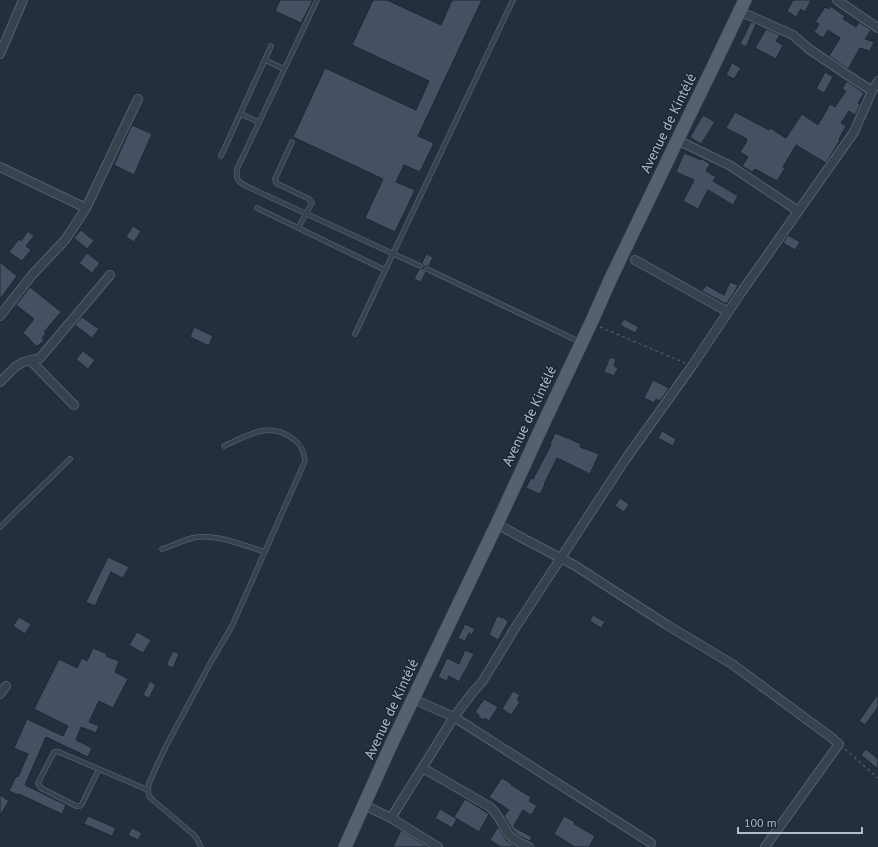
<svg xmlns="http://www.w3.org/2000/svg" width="878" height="847" font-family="'PT Sans',sans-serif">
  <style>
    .building { fill: #455162; stroke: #1f2835 }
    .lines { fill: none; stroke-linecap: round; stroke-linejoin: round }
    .lane-casing { stroke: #565f6c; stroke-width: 5.5 }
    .street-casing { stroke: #565f6c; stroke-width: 10 }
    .primary-casing { stroke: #414a57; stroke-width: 14 }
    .path { stroke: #44595c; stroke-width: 1.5; stroke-dasharray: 3 3; stroke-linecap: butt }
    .lane { stroke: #38414e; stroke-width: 4 }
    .street { stroke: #38414e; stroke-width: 8 }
    .primary { stroke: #56606e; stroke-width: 13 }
    .labels { text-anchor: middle; stroke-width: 3; stroke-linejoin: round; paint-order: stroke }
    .street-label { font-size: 14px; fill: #b4bcc9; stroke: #1d2633 }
  </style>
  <rect width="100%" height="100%" fill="#242f3e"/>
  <path class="building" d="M280,0H313L301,23L275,11Z
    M373,0H387L441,25L452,0H482L418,136L434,143L420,172L404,165L396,182L415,190L395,232L365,218L383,179L293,137L325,68L416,110L429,81L352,45Z
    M793,0H811L805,12L801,9L796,17L787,11Z
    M830,6L845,16L843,19L856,27L859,22L871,30L865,39L874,42L870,51L860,48L848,69L829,56L840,38L828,30L823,38L814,32L819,24L815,22L825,7L829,9Z
    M751,22L756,24L746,47L740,44Z
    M766,29L780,35L776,41L783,45L776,59L755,48Z
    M732,63L741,68L734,79L726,75Z
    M825,72L833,77L824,93L816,89Z
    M847,81L864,93L858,103L860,105L855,115L849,111L841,123L846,126L839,139L840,140L826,163L796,145L783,167L785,168L777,181L755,169L752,172L742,166L748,157L740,152L747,141L746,140L747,139L726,128L735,112L769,130L770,128L786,138L802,114L818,125L830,104L835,107L846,91L842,89Z
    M703,115L715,122L701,144L690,137Z
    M132,125L152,134L134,175L114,165Z
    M684,153L701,160L702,159L710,164L706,171L716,177L713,181L738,196L733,205L708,190L698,209L683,201L694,180L676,172Z
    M133,226L141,231L134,242L126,237Z
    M81,230L94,241L87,249L74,238Z
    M28,231L34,236L26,246L31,250L22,261L9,252L19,239L21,241Z
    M788,235L800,242L795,250L783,243Z
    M87,253L100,263L92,273L79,263Z
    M426,254L433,257L429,266H426L424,267V270L426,272L421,282L414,279L419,269H421L423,268V265L422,263Z
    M0,262L17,276L0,299Z
    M730,282L738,285L734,293L726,304L702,291L706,285L724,295Z
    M30,287L61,312L44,332L46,333L42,338L44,340L39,345L36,346L30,340V339L23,333L34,319L16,305Z
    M82,317L99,329L92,338L75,325Z
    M624,319L639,327L635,333L620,325Z
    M194,327L213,336L209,346L190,337Z
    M83,351L95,360L88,369L76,359Z
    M610,357L616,359L614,366L618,368L614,376L604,372Z
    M653,380L669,388L660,401L656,399L654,403L644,398Z
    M662,431L676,439L673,446L658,438Z
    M555,433L570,439L581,444L580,447L599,454L590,474L557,458L544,484H545L540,494L526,488L531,478L533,479L551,445L550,444Z
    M620,498L629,504L624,512L615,506Z
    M108,557L129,567L123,578L111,572L95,606L86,602Z
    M593,615L605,622L601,628L590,621Z
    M497,616L504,618L508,622L498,640L489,635Z
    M19,617L31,624L25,634L13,626Z
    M465,624L475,629L472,635L469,633L465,641L458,638Z
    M137,632L151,640L143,653L129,645Z
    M93,648L107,654L106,656L119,661L115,672L128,679L113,708L99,701L89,722L99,726L96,733L81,727L76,740L92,748L88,757L46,737L25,785L66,805L62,814L19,794V795L9,791L16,776L18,777L28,754L14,748L27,719L63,736L68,726L34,709L59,659L77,668L82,658L87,661Z
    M465,650L474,654L459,682L449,676L447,681L438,677L447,658L459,664Z
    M173,651L179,654L173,668L166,665Z
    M150,681L156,685L149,698L143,695Z
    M513,691L520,695L517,700L520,702L511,715L502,709Z
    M878,694V707L865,725L859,721Z
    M484,699L498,707L489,721L485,718L484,720L478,717L479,715L475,712Z
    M866,749L878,759V769L861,755Z
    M502,778L512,784L511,785L531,797L529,801L537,806L531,815L523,810L514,825H515L514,827L532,837L530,841L517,835L512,829L504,816L509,810L489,797Z
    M0,795L9,801L0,815Z
    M465,799L489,814L479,832L454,817Z
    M440,809L457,819L452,828L435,818Z
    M88,816L116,828L112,836L84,824Z
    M564,816L575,822L574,824L595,836L589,847H575L554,834Z
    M498,827L506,840L516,847H501L490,840Z
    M132,828L142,833L138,840L128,835Z
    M401,830L428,847H393Z"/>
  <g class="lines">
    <g class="lane-casing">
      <path id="lane" d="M317,0L237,169C236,179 237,181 246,186L420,266
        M265,60L284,69
        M241,114L259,122
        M292,142L275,179L276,183L309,199L312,203L298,228
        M221,156L271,46
        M257,208L385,270
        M427,269L580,342
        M355,334L513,0
        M0,527L70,459
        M162,549C172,546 182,541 192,538C216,533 242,545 265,552
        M99,769L82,804L80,806H76L41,788L38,783L53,754L54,752H59L148,790
        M201,847L197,839L193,834L154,801L149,796L148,790L149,783L165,748L211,662L232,626L305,461C304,451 301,444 292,438C268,421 247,436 224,446"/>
    </g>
    <g class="street-casing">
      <path id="street" d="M837,0L878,28
        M739,11L793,35L809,49L840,70L872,91
        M0,54L23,0
        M677,140L731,166L798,211
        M0,167L86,208
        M635,260L728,312
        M0,316L32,275L65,240L73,228L86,208L138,99
        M30,360L74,405
        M0,382L15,367L23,362L40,358L110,275
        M497,524L526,540L574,565L667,625L732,664L832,738L839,744L765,847
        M0,694L6,686
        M413,699L454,717L473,692L482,682L517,625L625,460L692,366L740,294L854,132L872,91L878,81
        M423,768L490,807C500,816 502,826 510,836C515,841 523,844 529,847
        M364,805L391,818L438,847
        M391,818L454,717L651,843"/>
    </g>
    <g class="primary-casing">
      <path id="primary" d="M345,847L390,747L497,524L545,420L591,323L611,278L688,118L711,71L745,0"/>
    </g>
    <path class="path" d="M600,327L685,363
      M845,749L878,778"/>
    <use href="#lane" class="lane"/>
    <use href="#street" class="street"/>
    <use href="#primary" class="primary"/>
  </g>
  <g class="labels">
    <g class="street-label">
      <text transform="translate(668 123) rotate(-64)" y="5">Avenue de Kintélé</text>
      <text transform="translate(529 416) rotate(-65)" y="5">Avenue de Kintélé</text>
      <text transform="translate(391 709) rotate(-65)" y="5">Avenue de Kintélé</text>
    </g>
  </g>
  <path d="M738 827v6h124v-6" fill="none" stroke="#b4bcc9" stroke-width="2"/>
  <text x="744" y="827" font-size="12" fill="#b4bcc9" stroke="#1d2633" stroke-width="3" paint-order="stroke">100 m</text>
</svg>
